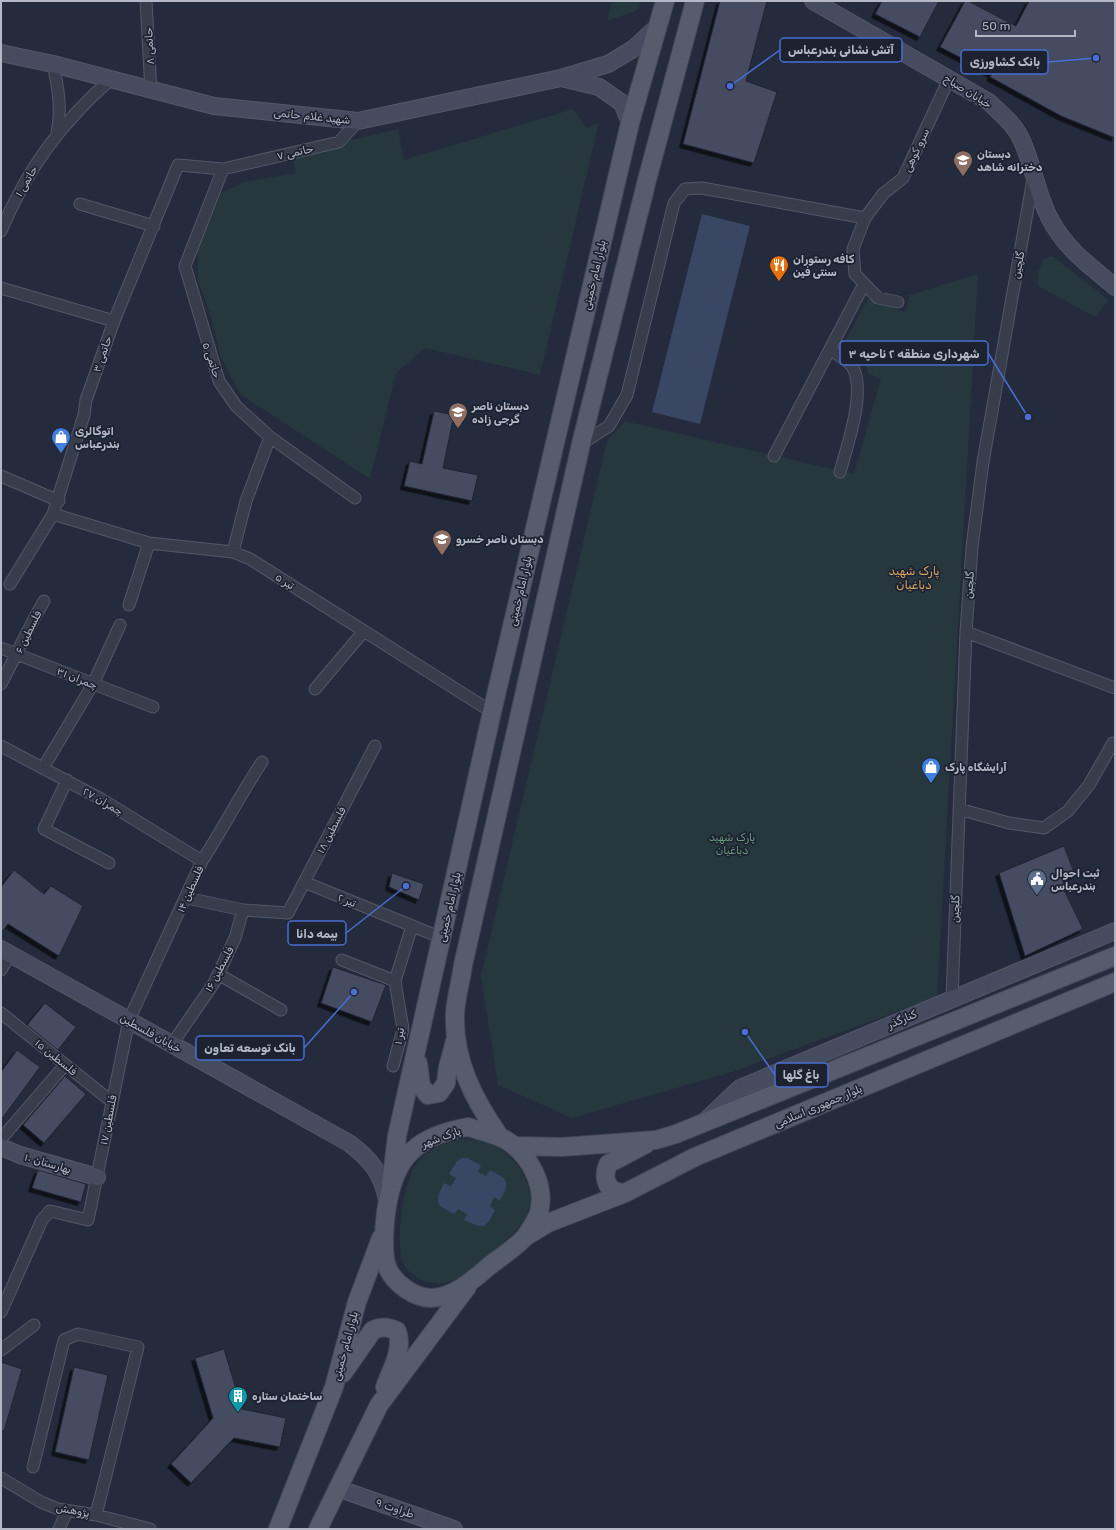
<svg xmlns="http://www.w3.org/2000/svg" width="1116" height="1530" font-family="Rubik,Vazirmatn,sans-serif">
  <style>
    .green { fill: #26373d }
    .water { fill: #394664 }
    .building { fill: #454c60; stroke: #1f2433; filter: url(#shadow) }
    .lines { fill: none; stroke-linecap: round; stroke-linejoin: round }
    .street-casing { stroke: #535867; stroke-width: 13 }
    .secondary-casing { stroke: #535867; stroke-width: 18 }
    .primary-casing { stroke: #414655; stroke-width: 20 }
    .street { stroke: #383d4c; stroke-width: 11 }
    .secondary { stroke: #464c5f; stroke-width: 16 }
    .primary { stroke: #565c6c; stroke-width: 18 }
    .labels { text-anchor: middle; stroke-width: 3.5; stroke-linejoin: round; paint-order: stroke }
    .street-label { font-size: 11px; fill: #b3b8c7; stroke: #1d2231 }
    .poi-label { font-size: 11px; font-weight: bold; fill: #b3b8c7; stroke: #1d2231; text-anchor: start }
    .park-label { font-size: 11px; fill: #6b987b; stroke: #1d2231 }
    .neighbourhood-label { font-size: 12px; fill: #d1a164; stroke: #1d2231 }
    .leader { fill: none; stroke: #4a6ed3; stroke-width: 1.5 }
    .callout-dot { fill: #4a6ed3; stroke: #1d2231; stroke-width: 1.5 }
    .callout { fill: #1d2231; stroke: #4a6ed3; stroke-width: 1.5 }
    .callout-label { font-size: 12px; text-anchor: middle; font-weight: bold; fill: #b3b8c7 }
  </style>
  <defs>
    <filter id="shadow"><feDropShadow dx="-3.5" dy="3.5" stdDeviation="0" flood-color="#0009"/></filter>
  </defs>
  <rect width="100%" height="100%" fill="#242b3c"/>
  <path class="green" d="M612,1H641L638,10L607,21Z
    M573,109L587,128L599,122L540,375L425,348L396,373L370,479L240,394L221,358L211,317L198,281V249L221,193L244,182L296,173L291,154L398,129L404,160Z
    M1052,256L1109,300L1095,317L1038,286V273L1043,259Z
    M978,274L937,997L732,1072L572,1118L498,1085L481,976L607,441L625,421L854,474L881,378L868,374L864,356L843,345L868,299L905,312L910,295Z
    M459,1139C469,1139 479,1139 489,1143C516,1154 541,1189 525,1218C519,1230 506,1240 496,1249C472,1271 445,1298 412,1274C407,1270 402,1263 401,1257C397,1233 403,1178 419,1160C429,1148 444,1143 459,1139Z"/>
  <path class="water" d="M702,214L750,226L700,424L652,412Z
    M462,1158H467L481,1165L478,1172L486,1176L490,1170C509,1180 510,1181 500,1201L494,1197L490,1206L495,1210C485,1230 484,1229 464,1220L467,1214L458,1209L454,1214C435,1204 434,1203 444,1183L451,1186L456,1178L449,1174L457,1161Z"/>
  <path class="building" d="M720,1H767L746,81L777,92L754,163L683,144Z
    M882,1H939L920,37L875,14Z
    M965,1H968L1016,26L1029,1H1115V138L1061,116L990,77L992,74L940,47Z
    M434,411L454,415L443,468L478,475L472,501L404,486L410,461L422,464Z
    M1064,846L1075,875L1063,880L1064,890L1083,929L1025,956L999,873Z
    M14,870L44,894L51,886L83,906L59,956L8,924L1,933V887Z
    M392,873L424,884L419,900L389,887Z
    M333,967L386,985L372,1022L321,1003Z
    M45,1003L76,1027L58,1050L27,1025Z
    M17,1050L40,1067L1,1120V1072Z
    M65,1076L86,1094L44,1143L23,1125Z
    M38,1170L86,1184L81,1202L32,1188Z
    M224,1349L242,1409L286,1418L280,1447L234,1438L191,1483L171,1464L213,1418L195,1358Z
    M1,1362L22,1369L4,1431H1Z
    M74,1367L108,1375L89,1460L55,1452Z"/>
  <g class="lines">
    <g class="street-casing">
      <path id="street" d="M146,1L151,91
        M53,64C58,87 62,109 57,133
        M223,169L185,266L219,381L236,406L270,437L355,498
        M80,204L154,226
        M1,231C27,169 61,123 111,79
        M1,288L114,321
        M898,302L878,298L855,274L853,249L865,218L883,194L903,178L949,79
        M830,349C836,354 847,360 852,366C867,390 847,446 840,472
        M581,444L609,426L627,395L674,203L685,189L702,188L865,218
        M774,456L864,284
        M1,476L59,501
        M53,514L149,543L233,552L250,559L492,712
        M233,552L246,501L270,437
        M10,584L53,514L84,415L86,400L114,321L178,165L223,169L339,142L358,121
        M129,605L149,543
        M966,632L1115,688
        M1,648L153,707
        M1,684C16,656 28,628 44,601
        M315,689L364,631
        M1,746L101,799L202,861
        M43,768L93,684L120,625
        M67,780L44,829L109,863
        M959,809L1009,823L1044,828L1068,811L1089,785L1113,743
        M304,882L442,938
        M187,898L243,910L288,913L375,746
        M342,960L395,981
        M1,970L10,954
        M218,974L281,1010
        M952,998L966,632L972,547L983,462L1033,179
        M1,1013L112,1102
        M172,1044L214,983L235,938L243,910
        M393,1066L403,1029L395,981L412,926
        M1,1139L65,1065
        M1,1312L42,1220L50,1211L88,1220L129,1020L202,861C223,829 240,795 262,762
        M1,1350L34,1325
        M33,1467L64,1340L78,1334L138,1347L96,1515
        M1,1478L41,1502L58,1509L96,1515L150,1529
        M59,1529L67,1511"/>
    </g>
    <g class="secondary-casing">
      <path id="secondary" d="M813,1L989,102C1001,114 1015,124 1022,141C1035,170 1038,202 1056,229C1071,253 1094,269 1115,287
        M1,53L53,64L214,106L358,121L561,78L608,64L633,49L658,26
        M561,78L599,87L622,103L630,123
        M1,949L349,1143C370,1159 383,1174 387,1201
        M704,1122L740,1088L1115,931
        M1,1147L20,1155L97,1177
        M337,1488L454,1529"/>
    </g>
    <g class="primary-casing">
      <path id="primary" d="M418,1063L421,1086L428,1095L439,1093L446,1083L448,1067L455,1041
        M468,1127C481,1131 495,1134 506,1140C529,1154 546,1185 539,1212C537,1220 530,1229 526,1236C518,1246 499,1258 488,1267C473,1280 453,1298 431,1298C415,1298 395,1284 388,1269C382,1256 384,1235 385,1221C391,1164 409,1137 468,1127Z
        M500,1137C474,1100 453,1060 455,1013C456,997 461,981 463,965L581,444L647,180L695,1
        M514,1146L562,1147L656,1140L676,1134L1115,956
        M391,1184L397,1136L492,712L630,123L665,1
        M625,1193C607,1193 602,1179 608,1164L646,1144
        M525,1237L548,1223L625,1193L695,1157L1115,982
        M343,1373L373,1330C383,1326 388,1327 397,1331C404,1349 391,1370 385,1387
        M278,1529L334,1387L357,1302L381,1238
        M318,1529L379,1405L467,1287"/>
    </g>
    <use href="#street" class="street"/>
    <use href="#secondary" class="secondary"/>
    <use href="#primary" class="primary"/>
  </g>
  <defs>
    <g id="school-pin" transform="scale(1)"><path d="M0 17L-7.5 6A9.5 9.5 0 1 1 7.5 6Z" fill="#8d6e63" stroke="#1d2231"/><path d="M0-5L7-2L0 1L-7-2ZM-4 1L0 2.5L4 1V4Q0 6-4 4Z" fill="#fff"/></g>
    <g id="restaurant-pin" transform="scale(1)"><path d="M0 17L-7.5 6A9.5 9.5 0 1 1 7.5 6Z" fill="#e8710a" stroke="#1d2231"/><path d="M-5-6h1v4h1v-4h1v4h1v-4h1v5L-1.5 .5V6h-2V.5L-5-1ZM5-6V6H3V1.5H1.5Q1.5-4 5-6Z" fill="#fff"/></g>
    <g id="shop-pin" transform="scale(1)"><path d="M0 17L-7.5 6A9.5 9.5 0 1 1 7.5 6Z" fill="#3f7fe0" stroke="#1d2231"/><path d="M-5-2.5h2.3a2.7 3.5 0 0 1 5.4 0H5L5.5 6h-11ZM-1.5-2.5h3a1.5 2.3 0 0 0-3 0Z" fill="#fff"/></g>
    <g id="civic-pin" transform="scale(1)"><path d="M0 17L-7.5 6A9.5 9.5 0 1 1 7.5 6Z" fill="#5c6f8a" stroke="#1d2231"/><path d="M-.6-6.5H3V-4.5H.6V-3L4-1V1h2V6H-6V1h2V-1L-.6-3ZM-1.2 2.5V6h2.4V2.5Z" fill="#fff"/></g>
    <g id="building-pin" transform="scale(1)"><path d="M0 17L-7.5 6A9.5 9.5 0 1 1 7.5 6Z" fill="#0f9aa8" stroke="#1d2231"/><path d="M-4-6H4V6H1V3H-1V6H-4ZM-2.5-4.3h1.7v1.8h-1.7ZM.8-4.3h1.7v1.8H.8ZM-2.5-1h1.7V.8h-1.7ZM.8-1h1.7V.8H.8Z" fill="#fff"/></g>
  </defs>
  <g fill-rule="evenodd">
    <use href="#school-pin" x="963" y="160"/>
    <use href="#restaurant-pin" x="779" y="265"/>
    <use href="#school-pin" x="458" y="412"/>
    <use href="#shop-pin" x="61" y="437"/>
    <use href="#school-pin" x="442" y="539"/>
    <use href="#shop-pin" x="931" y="767"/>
    <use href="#civic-pin" x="1037" y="879"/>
    <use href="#building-pin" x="238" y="1396"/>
  </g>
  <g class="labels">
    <g class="street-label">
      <text transform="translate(149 46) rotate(-93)" y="4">حاتمی ۸</text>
      <text transform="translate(968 91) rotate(32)" y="4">خیابان صباح</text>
      <text transform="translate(312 116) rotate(6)" y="4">شهید غلام حاتمی</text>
      <text transform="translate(916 150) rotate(-65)" y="4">سرو کوهی</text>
      <text transform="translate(295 152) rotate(-13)" y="4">حاتمی ۷</text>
      <text transform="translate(26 181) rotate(-60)" y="4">حاتمی ۱</text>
      <text transform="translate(1018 265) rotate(-80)" y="4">گلچین</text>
      <text transform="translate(594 275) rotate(-77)" y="4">بلوار امام خمینی</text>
      <text transform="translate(102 354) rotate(-71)" y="4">حاتمی ۳</text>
      <text transform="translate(212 360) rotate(71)" y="4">حاتمی ۵</text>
      <text transform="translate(285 581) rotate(32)" y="4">تیر ۵</text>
      <text transform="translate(969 585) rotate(-86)" y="4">گلچین</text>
      <text transform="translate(520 591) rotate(-77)" y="4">بلوار امام خمینی</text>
      <text transform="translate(28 632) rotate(-64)" y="4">فلسطین ۶</text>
      <text transform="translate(77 678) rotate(21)" y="4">چمران ۳۱</text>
      <text transform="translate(103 801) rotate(30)" y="4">چمران ۲۷</text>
      <text transform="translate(331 830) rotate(-63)" y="4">فلسطین ۱۸</text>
      <text transform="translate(190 889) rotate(-66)" y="4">فلسطین ۱۴</text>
      <text transform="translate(347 900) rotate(22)" y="4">تیر ۲</text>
      <text transform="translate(449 907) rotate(-77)" y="4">بلوار امام خمینی</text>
      <text transform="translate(955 909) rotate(-88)" y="4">گلچین</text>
      <text transform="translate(219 969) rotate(-62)" y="4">فلسطین ۱۶</text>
      <text transform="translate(902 1019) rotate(-23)" y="4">کنارگذر</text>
      <text transform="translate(151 1033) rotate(29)" y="4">خیابان فلسطین</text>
      <text transform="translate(399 1036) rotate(-82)" y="4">تیر ۱</text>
      <text transform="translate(56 1057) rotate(39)" y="4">فلسطین ۱۵</text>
      <text transform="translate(818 1106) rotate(-23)" y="4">بلوار جمهوری اسلامی</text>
      <text transform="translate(108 1120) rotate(-79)" y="4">فلسطین ۱۷</text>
      <text transform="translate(441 1137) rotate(-20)" y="4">پارک شهر</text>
      <text transform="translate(48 1163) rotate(16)" y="4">بهارستان ۱۰</text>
      <text transform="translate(345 1346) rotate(-75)" y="4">بلوار امام خمینی</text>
      <text transform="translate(395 1508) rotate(19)" y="4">طراوت ۹</text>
      <text transform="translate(73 1510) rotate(11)" y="4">پژوهش</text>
    </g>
    <g class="poi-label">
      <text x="977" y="158">دبستان<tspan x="977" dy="13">دخترانه شاهد</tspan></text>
      <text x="793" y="263">کافه رستوران<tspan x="793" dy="13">سنتی فین</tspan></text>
      <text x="472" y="410">دبستان ناصر<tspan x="472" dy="13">گرجی زاده</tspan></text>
      <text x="75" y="435">اتوگالری<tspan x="75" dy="13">بندرعباس</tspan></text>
      <text x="456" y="543">دبستان ناصر خسرو</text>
      <text x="945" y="771">آرایشگاه پارک</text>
      <text x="1051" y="877">ثبت احوال<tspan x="1051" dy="13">بندرعباس</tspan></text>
      <text x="252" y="1400">ساختمان ستاره</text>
    </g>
    <g class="park-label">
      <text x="732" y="841">پارک شهید<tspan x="732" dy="13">دباغیان</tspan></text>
    </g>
    <g class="neighbourhood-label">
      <text x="914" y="575">پارک شهید<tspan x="914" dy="14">دباغیان</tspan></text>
    </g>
  </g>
  <path class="leader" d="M730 86L780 50M1096 58L1048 62M1028 417L988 353M406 886L346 933M354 992L304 1048M745 1032L775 1075"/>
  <g class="callout-dot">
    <circle cx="730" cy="86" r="4"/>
    <circle cx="1096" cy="58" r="4"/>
    <circle cx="1028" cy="417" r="4"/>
    <circle cx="406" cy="886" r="4"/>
    <circle cx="354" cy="992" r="4"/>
    <circle cx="745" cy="1032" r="4"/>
  </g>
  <g class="callout">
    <rect x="780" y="38" width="122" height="24" rx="4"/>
    <rect x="961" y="50" width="87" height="24" rx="4"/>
    <rect x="840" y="341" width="148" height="24" rx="4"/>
    <rect x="288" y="921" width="58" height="24" rx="4"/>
    <rect x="196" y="1036" width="108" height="24" rx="4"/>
    <rect x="775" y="1063" width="53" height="24" rx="4"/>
  </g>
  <g class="callout-label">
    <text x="841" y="54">آتش نشانی بندرعباس</text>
    <text x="1005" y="66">بانک کشاورزی</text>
    <text x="914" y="358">شهرداری منطقه ۲ ناحیه ۳</text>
    <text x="317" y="938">بیمه دانا</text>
    <text x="250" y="1052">بانک توسعه تعاون</text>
    <text x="801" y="1079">باغ گلها</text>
  </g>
  <rect width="1116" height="1530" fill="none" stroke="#b3b8c7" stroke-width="4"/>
  <path d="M976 30v6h99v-6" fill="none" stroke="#b3b8c7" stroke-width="2"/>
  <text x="982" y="30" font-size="12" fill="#b3b8c7" stroke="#1d2231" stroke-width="3" paint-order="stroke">50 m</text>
</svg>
